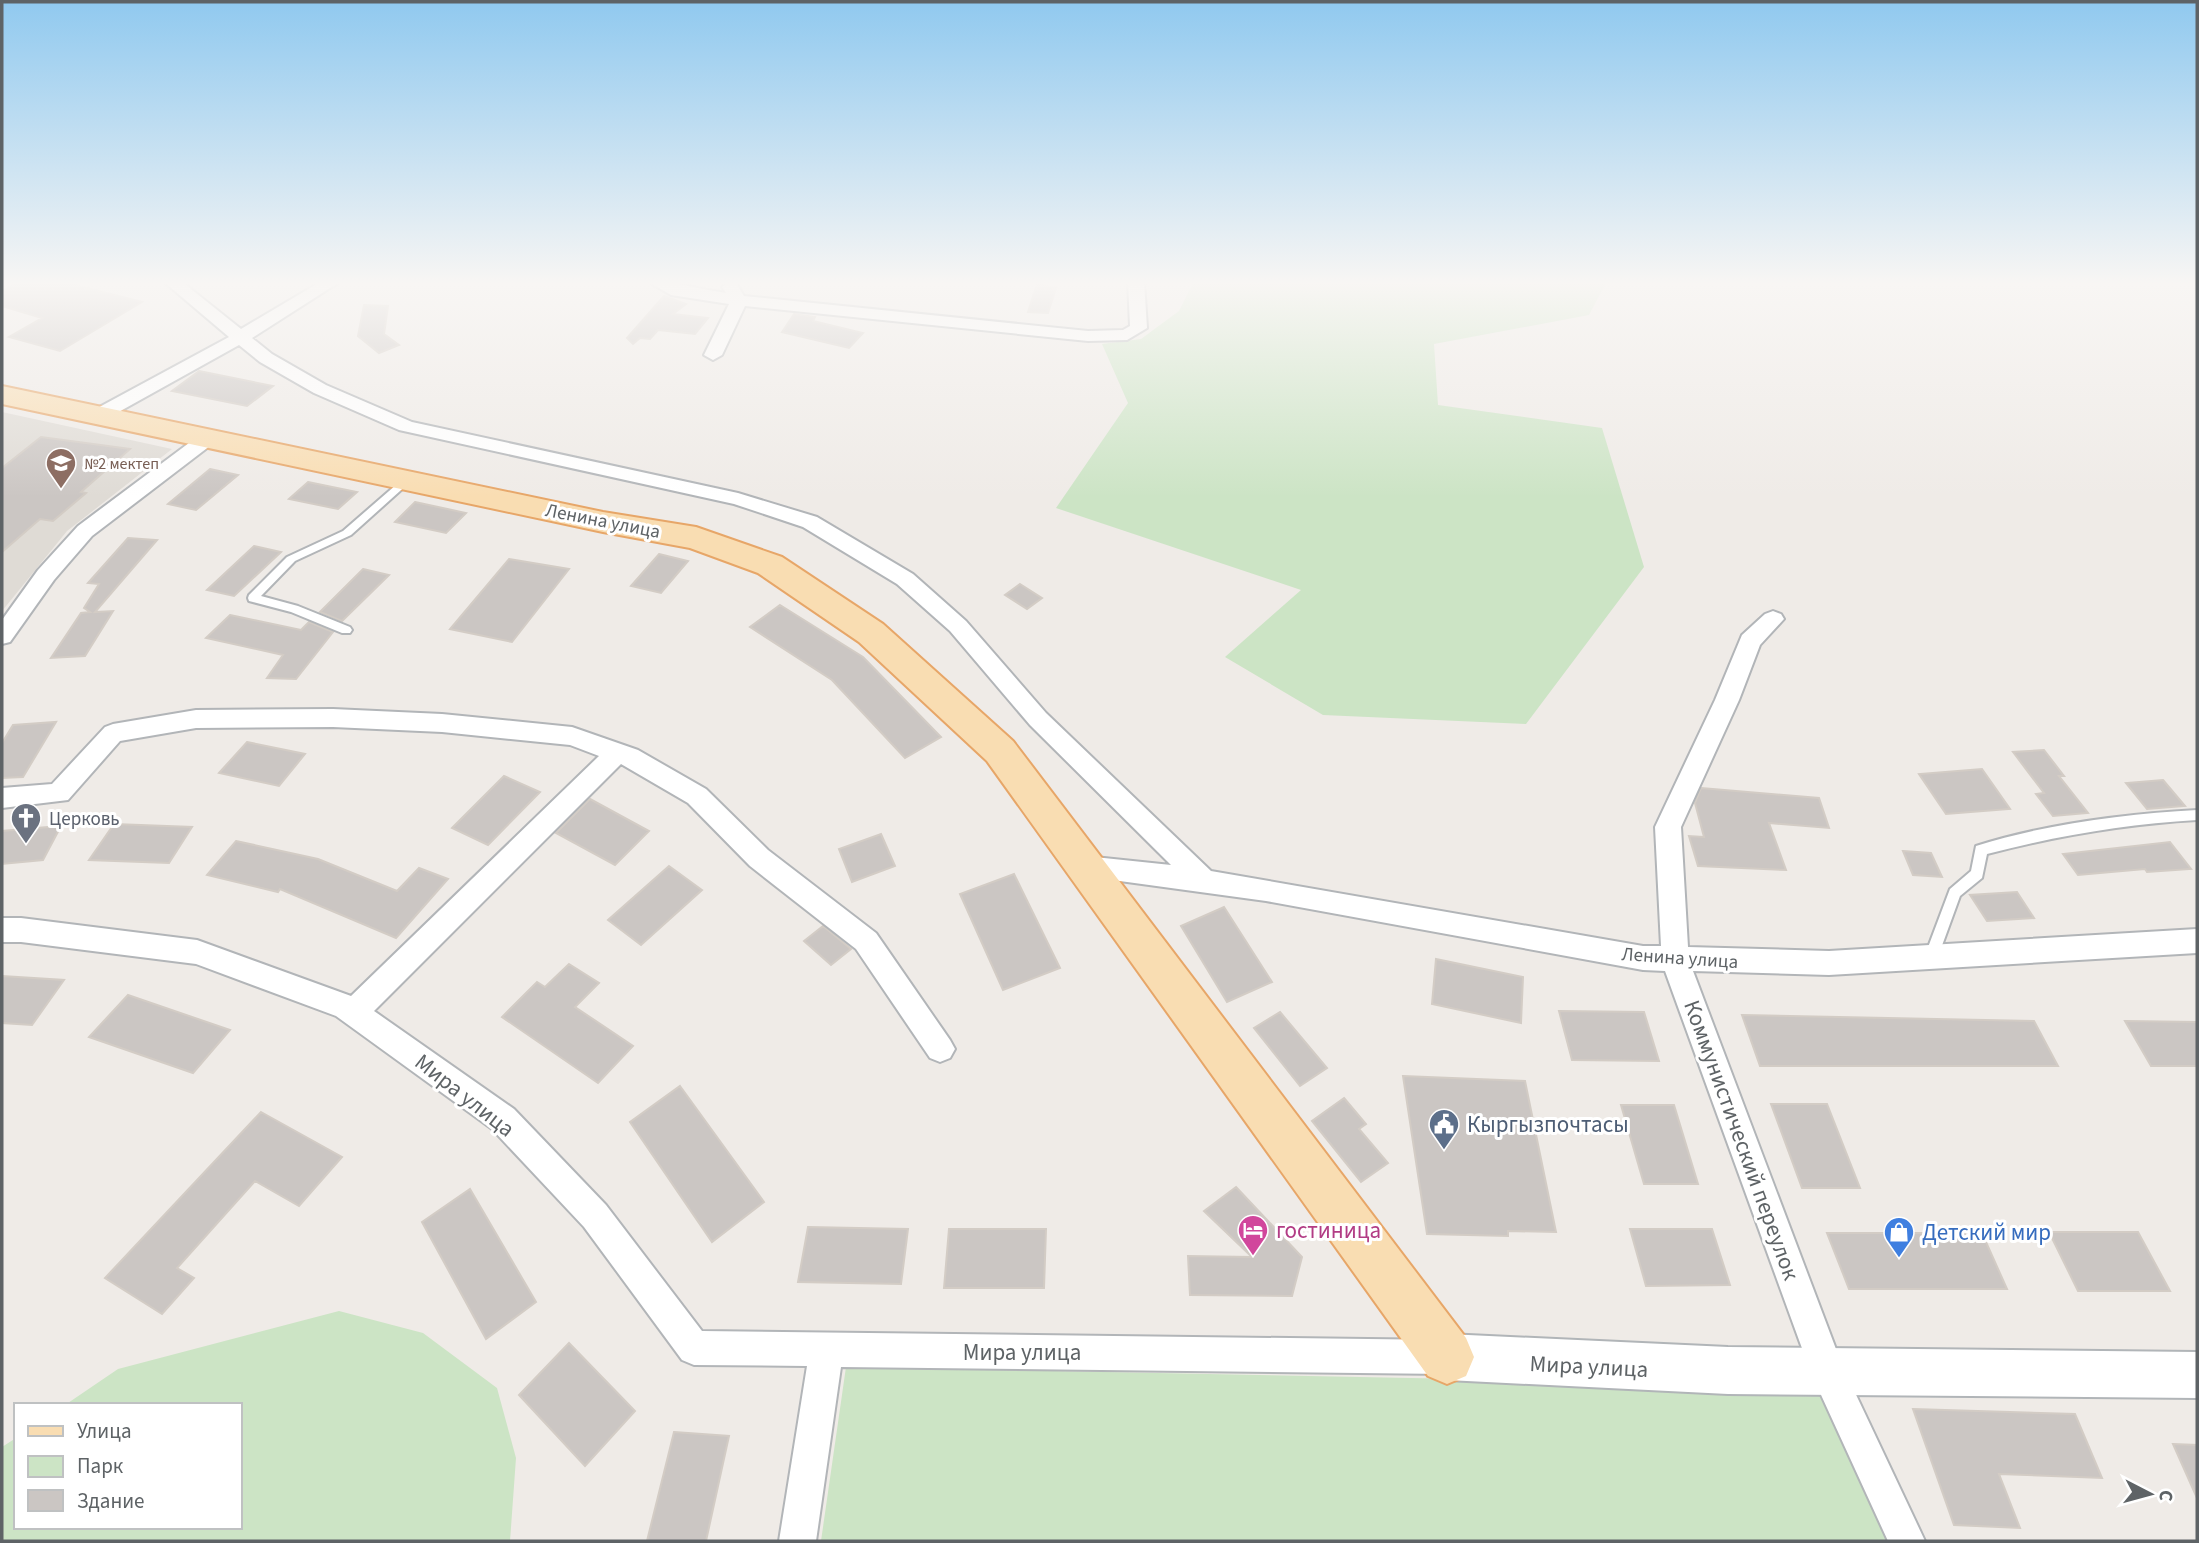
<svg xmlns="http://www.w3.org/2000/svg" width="2199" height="1543" font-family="'Source Sans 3',sans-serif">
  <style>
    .education { fill: #dfdbd5 }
    .green { fill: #cce4c5 }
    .building { fill: #cbc6c3; stroke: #d3ccc5; stroke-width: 2 }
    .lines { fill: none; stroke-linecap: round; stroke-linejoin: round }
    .lane-casing { stroke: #b2b5b8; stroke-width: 4 }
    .street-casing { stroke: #b2b5b8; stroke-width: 4 }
    .secondary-casing { stroke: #b1b5b8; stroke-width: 4 }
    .primary-casing { stroke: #e7a668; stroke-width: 4 }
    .lane { fill: #fff; fill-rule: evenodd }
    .street { fill: #fff; fill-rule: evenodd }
    .secondary { fill: #fff; fill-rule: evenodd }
    .primary { fill: #f9ddb2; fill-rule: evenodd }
    .labels { text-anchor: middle; stroke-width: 6; stroke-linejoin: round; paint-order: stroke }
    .far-education-label { font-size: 16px; fill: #785e54; stroke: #fff; text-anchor: start }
    .street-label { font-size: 19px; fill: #5e6366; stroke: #fff }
    .worship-label { font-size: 19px; fill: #5b616d; stroke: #fff; text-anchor: start }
    .near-street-label { font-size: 23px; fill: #5e6366; stroke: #fff }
    .near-service-label { font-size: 23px; fill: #4e5e75; stroke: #fff; text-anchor: start }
    .near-hotel-label { font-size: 23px; fill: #b23c85; stroke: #fff; text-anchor: start }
    .near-shop-label { font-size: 23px; fill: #366cbe; stroke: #fff; text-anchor: start }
  </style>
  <rect width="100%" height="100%" fill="#efebe7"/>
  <path class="education" d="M2,412L172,449L67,531L2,611Z"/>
  <path class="green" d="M1194,281H1607L1589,315L1434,344L1438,405L1602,428L1644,567L1526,724L1323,715L1225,657L1301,590L1056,508L1128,403L1102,344L1141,339L1179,311Z
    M339,1311L423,1333L497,1388L516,1458L510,1541H2V1447L16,1438V1527H240V1405H65L118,1369Z
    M846,1367L1820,1386L1893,1541H821Z"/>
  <path class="building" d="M21,281H59L142,302L60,351L9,337L42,318L2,306V291Z
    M1037,284L1056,288L1048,313L1028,312Z
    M664,296L686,304L673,314L708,318L695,334L658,330L650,339L640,338L633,344L627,338Z
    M364,305L388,306L384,334L399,345L379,353L358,336Z
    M794,314L815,317L813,321L863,333L849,348L782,332Z
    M199,371L273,386L247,406L172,391Z
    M41,437L130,449L81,492L86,493L53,521L40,519L2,552V468Z
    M210,469L238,475L196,510L168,504Z
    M308,482L357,492L338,509L289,499Z
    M415,502L466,513L446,533L395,522Z
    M128,538L157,540L95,612L113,611L85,656L51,658L81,613L90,612L84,608L99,584L88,583Z
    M254,546L281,552L234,596L207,590Z
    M659,554L688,561L661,593L631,586Z
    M509,559L569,569L512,642L450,629Z
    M363,569L389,575L342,621L320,612Z
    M1020,584L1042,598L1027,609L1005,595Z
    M780,605L863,657L941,737L905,758L832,680L750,627Z
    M230,615L301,630L309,622L333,632L296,679L267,678L283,655L206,638Z
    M56,722L23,777L2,778V743L13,725Z
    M247,742L305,754L279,786L219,773Z
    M2044,750L2064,776H2059L2088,813L2053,816L2036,794L2044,793L2013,752Z
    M1982,769L2010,809L1946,814L1919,774Z
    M504,776L540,792L488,845L452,828Z
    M2163,780L2185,806L2147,809L2126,783Z
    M1701,788L1819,798L1829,828L1769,823L1786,870L1698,866L1689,836L1704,837L1695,803Z
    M590,799L649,831L615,865L556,833Z
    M114,824L192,827L169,863L89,860Z
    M61,826L43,860L2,864V831Z
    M881,834L895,866L852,882L839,849Z
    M236,841L318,859L397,891L419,868L448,879L396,938L280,889L278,892L207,875Z
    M2170,842L2191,869L2147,872L2145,869L2078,875L2063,854Z
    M1903,851L1931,853L1942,877L1913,875Z
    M669,866L702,890L641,945L608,920Z
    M1014,874L1060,968L1003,990L960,894Z
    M2017,892L2034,918L1987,921L1970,895Z
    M1224,907L1272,982L1227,1002L1181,926Z
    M823,926L851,949L831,965L804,941Z
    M1436,959L1523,977L1521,1023L1432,1004Z
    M569,964L599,983L575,1007L633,1046L598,1083L502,1017L537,982L545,987Z
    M2,976L64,980L32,1025L2,1023Z
    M128,995L230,1030L193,1073L89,1037Z
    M1559,1011L1644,1012L1659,1061L1572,1060Z
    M1280,1012L1327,1068L1300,1086L1254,1028Z
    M1742,1015L2034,1021L2058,1066H1760Z
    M2125,1021L2197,1022V1066H2151Z
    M1403,1076L1525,1081L1556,1232L1508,1231V1236L1427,1234Z
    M680,1086L764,1202L712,1242L630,1122Z
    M1344,1098L1366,1124L1359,1129L1388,1163L1361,1182L1312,1121Z
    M1771,1104H1827L1860,1188H1802Z
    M1621,1105H1674L1698,1184H1644Z
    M261,1112L342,1157L299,1206L255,1181L177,1268L194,1278L162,1314L105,1278Z
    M1236,1187L1302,1257L1292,1296L1190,1295L1188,1256L1252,1257L1204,1211Z
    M470,1189L536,1302L486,1339L422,1222Z
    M808,1227L908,1229L901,1284L798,1282Z
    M949,1229H1046L1044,1288H944Z
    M1630,1229H1712L1730,1285L1646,1286Z
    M2049,1232H2138L2170,1291H2078Z
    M1827,1233H1982L2007,1289H1849Z
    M569,1343L635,1411L585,1466L519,1395Z
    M1913,1409L2075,1414L2102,1478L1999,1474L2020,1528L1954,1525Z
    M674,1432L729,1436L706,1541H647Z
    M2173,1444L2197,1445V1498Z"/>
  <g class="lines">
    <g class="lane-casing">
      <path id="lane" d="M407,477L410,478V482L351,535L295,561L261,596L298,606L350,627L352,630L350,633H342L291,612L249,601L248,598L249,595L287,557L343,531L404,478Z
        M2197,810V820C2126,824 2056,836 1987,854L1982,878L1960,896L1936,962L1931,964L1926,962L1924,958L1950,889L1971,871L1976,846C2045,824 2125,814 2197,810Z"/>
    </g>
    <g class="street-casing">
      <path id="street" d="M163,281H181L241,329L322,281H341L252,338L272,354L326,385L412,422L738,493L817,517L913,574L966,621L1046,713L1211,871L1643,946H1661L1655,827L1715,700L1742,635L1765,614L1773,611L1781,614L1784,619L1760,645L1739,700L1681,827L1688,947L1829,951L2197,929V953L1829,975L1693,971L1842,1365L1925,1541H1888L1811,1373L1665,971L1643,970L1266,901L1076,875L1072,867L1076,859L1085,856L1171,865L1030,725L950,631L897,584L803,527L734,504L399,430L314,393L260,362L239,345L106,419H92L90,415L92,411L229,337Z
        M647,281C673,281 699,289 726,293L722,287L730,282L736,283L744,296L1088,331L1123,330L1130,326L1128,281H1144L1147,328L1127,340L1088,341L745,306L722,355L713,360L704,355L729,304L671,295Z
        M208,432L215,434L218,438L215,442L92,536L54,580L10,642L2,644V620L38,570L78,526L201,434Z
        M333,709L442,714L572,727L638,750L706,789L768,850L876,933L950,1040L955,1049L950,1058L940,1062L930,1058L856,949L750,866L688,803L621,764L374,1011L514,1109L606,1205L702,1331L1447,1340L1459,1345L1464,1357L1459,1369L1447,1374L841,1367L816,1541H779L807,1366L694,1365L682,1360L584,1227L492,1129L336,1016L196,964L21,942H2V918H21L197,940L351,996L599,756L570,745L442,732L333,727L196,728L120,741L68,800L2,808V788L52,784L105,727L113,724L196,710Z"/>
    </g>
    <g class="secondary-casing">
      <path id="secondary" d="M1447,1334L1728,1347L2197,1352V1398L1728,1394L1447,1380L1431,1373L1424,1357L1431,1341Z"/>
    </g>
    <g class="primary-casing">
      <path id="primary" d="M2,386L603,512L696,527L782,557L883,624L1013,741L1466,1338L1474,1357L1466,1376L1447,1384L1428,1376L987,761L859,642L758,573L690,548L603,532L2,404Z"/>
    </g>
    <use href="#lane" class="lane"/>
    <use href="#street" class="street"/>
    <use href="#secondary" class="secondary"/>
    <use href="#primary" class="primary"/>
  </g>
  <linearGradient id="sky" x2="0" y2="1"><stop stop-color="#90c9ef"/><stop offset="0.57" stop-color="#f8f6f4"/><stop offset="1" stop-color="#f8f6f4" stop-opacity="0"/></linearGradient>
  <rect width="2199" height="497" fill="url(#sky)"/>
  <defs>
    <g id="school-pin" transform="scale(1.575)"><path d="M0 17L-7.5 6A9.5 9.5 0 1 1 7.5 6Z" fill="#8d6e63" stroke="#fff"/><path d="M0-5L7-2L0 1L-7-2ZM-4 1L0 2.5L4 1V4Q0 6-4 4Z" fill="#fff"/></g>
    <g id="church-pin" transform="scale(1.575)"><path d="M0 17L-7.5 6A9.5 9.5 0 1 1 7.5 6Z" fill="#6b7280" stroke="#fff"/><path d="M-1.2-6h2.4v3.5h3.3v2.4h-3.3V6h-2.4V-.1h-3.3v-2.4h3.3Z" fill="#fff"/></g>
    <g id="civic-pin" transform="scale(1.575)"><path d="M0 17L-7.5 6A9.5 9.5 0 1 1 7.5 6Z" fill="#5c6f8a" stroke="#fff"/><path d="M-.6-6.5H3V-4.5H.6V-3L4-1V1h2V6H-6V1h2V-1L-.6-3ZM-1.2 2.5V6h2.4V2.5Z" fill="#fff"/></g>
    <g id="hotel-pin" transform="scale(1.575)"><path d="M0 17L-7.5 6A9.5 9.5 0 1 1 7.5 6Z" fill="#d1479c" stroke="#fff"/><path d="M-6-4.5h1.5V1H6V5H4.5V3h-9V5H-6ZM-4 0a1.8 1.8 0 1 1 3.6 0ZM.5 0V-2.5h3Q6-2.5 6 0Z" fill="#fff"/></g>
    <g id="shop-pin" transform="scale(1.575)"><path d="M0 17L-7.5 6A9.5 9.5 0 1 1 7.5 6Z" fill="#3f7fe0" stroke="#fff"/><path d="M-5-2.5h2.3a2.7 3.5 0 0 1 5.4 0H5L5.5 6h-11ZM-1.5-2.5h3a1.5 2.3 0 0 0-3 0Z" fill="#fff"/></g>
  </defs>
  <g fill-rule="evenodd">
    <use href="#school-pin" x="61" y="463"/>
    <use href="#church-pin" x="26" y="818"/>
    <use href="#civic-pin" x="1444" y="1124"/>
    <use href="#hotel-pin" x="1253" y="1230"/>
    <use href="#shop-pin" x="1899" y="1232"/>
  </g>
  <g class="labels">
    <g class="far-education-label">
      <text x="84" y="469">№2 мектеп</text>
    </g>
    <g class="street-label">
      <text transform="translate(603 520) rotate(11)" y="7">Ленина улица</text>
      <text transform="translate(1680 957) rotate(4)" y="7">Ленина улица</text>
    </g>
    <g class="worship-label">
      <text x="49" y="825">Церковь</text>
    </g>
    <g class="near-street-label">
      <text transform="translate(465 1095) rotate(38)" y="8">Мира улица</text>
      <text transform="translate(1742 1140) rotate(70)" y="8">Коммунистический переулок</text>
      <text x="1022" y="1360">Мира улица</text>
      <text transform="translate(1589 1366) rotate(3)" y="8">Мира улица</text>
    </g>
    <g class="near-service-label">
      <text x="1467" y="1132">Кыргызпочтасы</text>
    </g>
    <g class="near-hotel-label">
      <text x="1276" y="1238">гостиница</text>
    </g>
    <g class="near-shop-label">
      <text x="1922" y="1240">Детский мир</text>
    </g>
  </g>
  <rect width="2199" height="1543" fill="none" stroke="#5e6366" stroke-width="7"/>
  <rect x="14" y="1403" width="228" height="126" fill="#ffffff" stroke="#bfc1c2" stroke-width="2"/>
  <rect x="28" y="1426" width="35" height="10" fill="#f9ddb2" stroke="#bfc1c2" stroke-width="2"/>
  <text x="77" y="1438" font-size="21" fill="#5e6366">Улица</text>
  <rect x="28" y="1456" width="35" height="21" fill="#cce4c5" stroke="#bfc1c2" stroke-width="2"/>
  <text x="77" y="1473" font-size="21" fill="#5e6366">Парк</text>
  <rect x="28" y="1490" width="35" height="21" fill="#cbc6c3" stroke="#bfc1c2" stroke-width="2"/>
  <text x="77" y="1508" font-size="21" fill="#5e6366">Здание</text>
  <g transform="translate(2150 1494) rotate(96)" stroke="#ffffff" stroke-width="5" paint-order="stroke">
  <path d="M0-5L12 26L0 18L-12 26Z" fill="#5e6366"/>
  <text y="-10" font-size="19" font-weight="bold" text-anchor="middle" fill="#5e6366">С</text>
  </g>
</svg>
